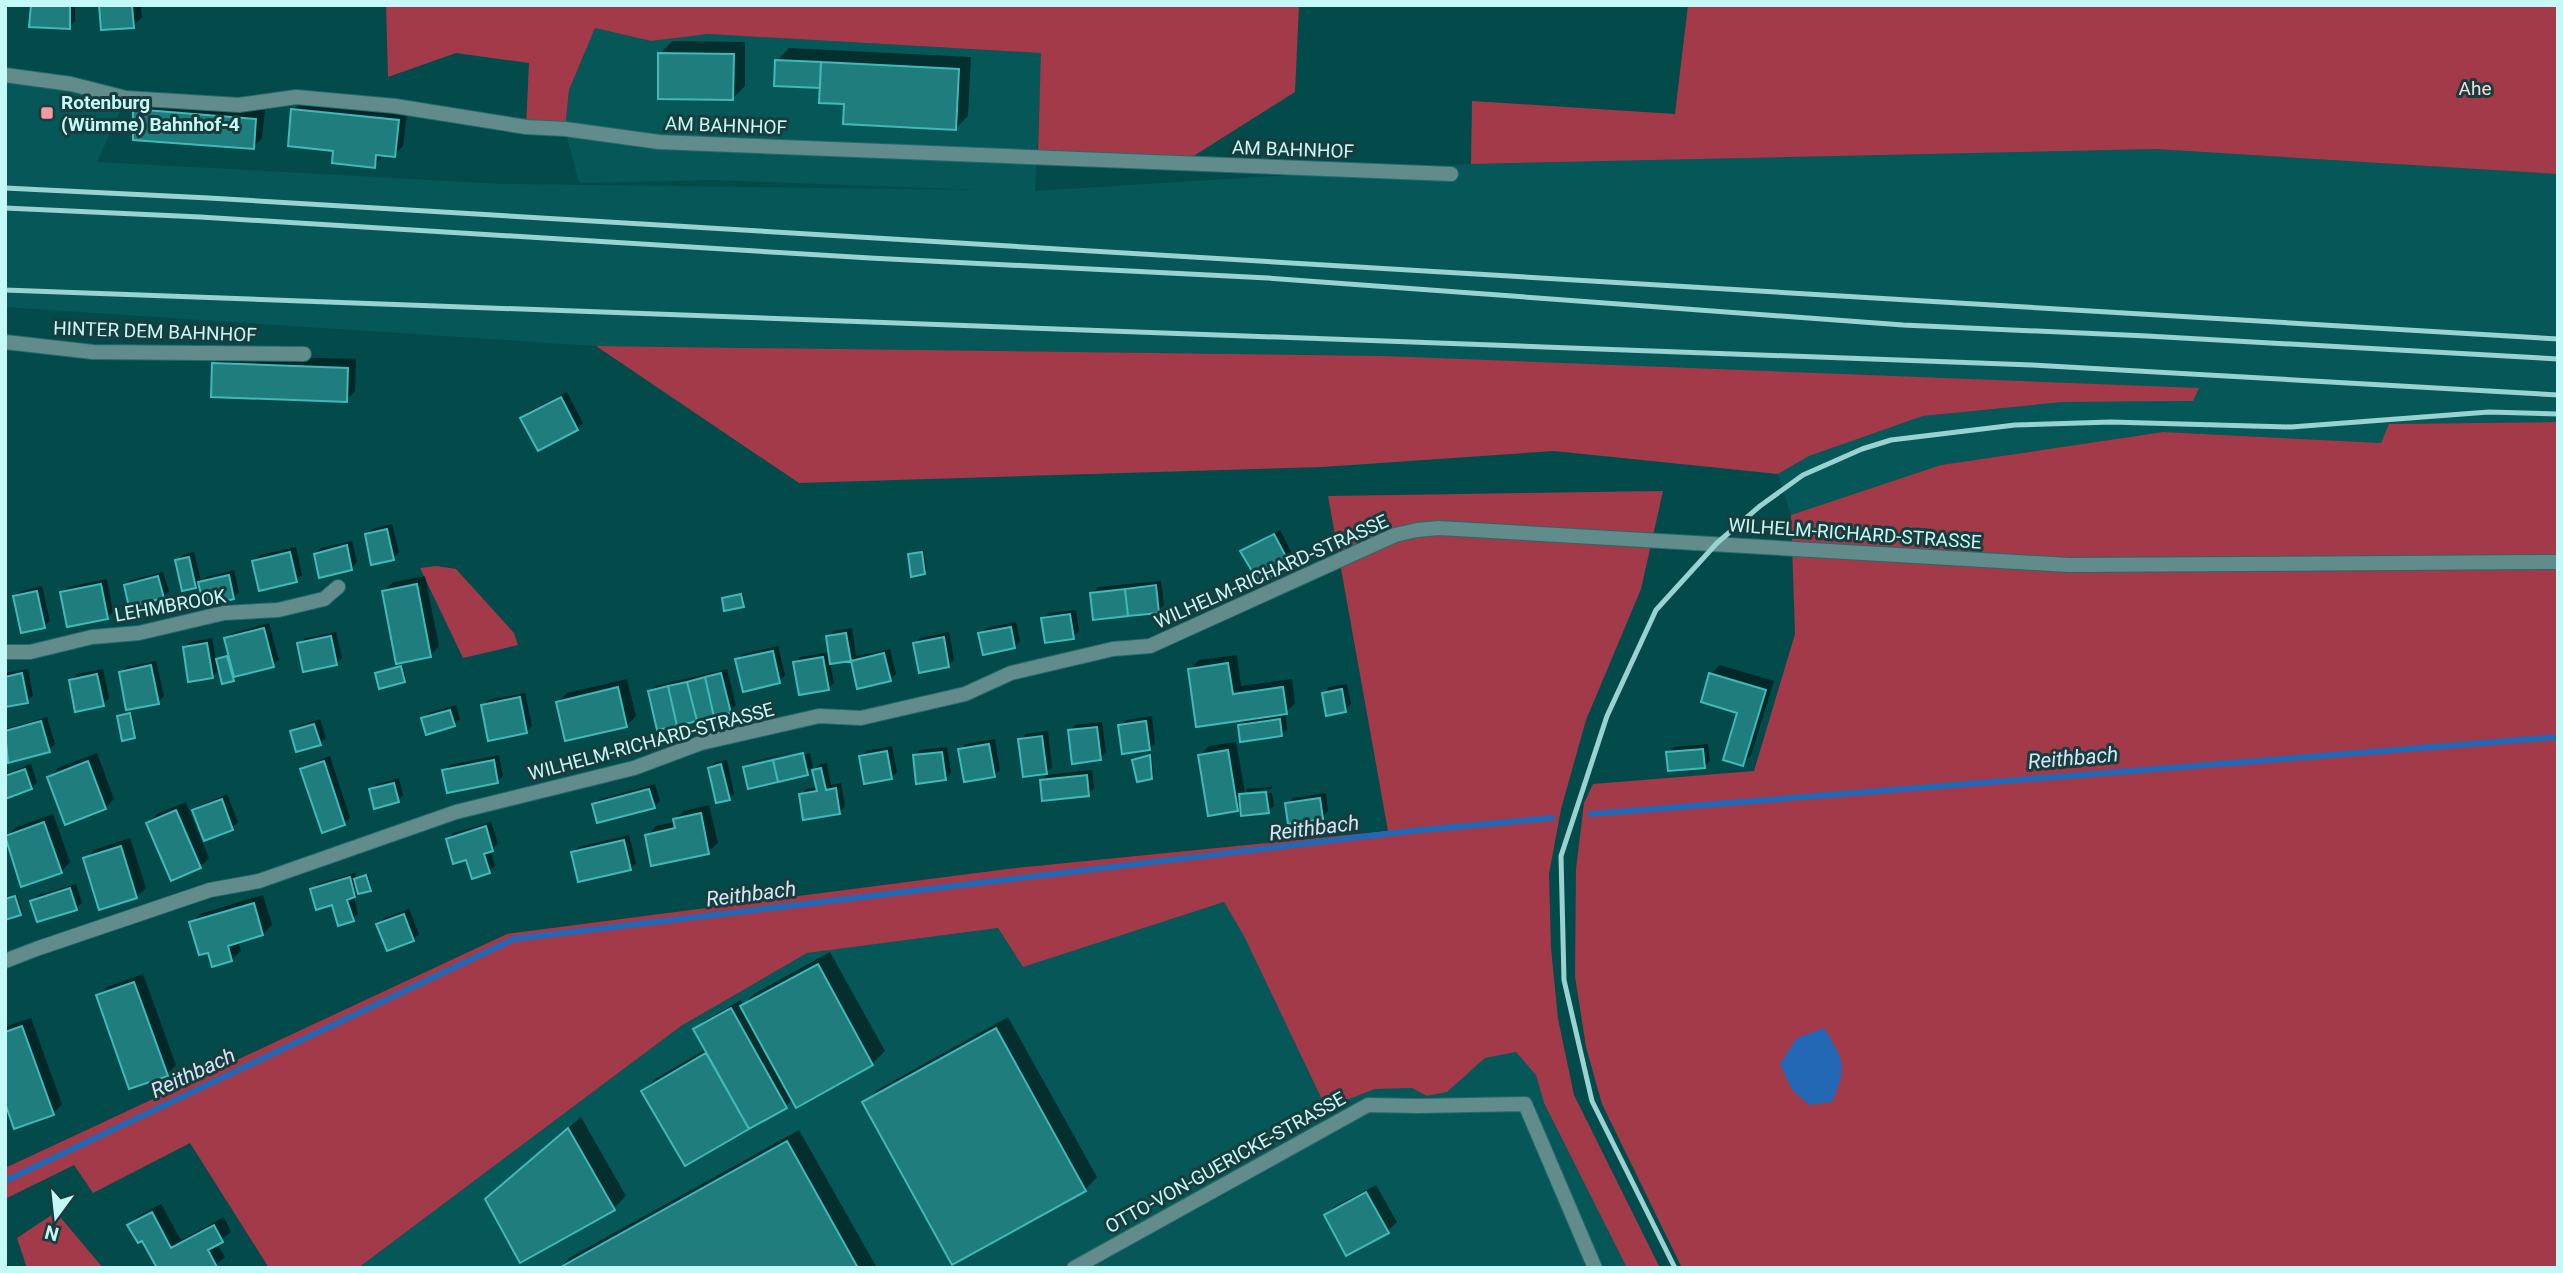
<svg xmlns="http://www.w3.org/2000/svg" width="2563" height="1273" font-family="Roboto,sans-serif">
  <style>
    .built { fill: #065858 }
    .green { fill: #a23a4a }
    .water { fill: #2368b5 }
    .shadow { fill: #0007 }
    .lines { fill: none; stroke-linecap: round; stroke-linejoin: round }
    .stream { stroke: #2368b5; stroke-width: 6 }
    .building { fill: #1f7e7d; stroke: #40b9b8; stroke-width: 2 }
    .street-casing { stroke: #266a6a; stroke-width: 16 }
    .street { stroke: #618c8b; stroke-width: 14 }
    .rail { stroke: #9ad2d1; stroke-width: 5 }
    .poi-dot { fill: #f49aa2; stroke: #193d3d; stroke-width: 2.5 }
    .labels { text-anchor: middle; stroke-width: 6; stroke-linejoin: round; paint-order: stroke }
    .park-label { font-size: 19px; fill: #f9dbdc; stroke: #193d3d }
    .poi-label { font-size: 19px; font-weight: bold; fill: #c5f9f8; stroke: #193d3d; text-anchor: start }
    .street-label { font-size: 19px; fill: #c5f9f8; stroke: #193d3d }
    .water-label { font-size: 21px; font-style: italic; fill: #d5e6fb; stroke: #193d3d }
  </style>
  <rect width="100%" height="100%" fill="#034b4b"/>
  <path class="built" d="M595,28L651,41L708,34L1042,53L1035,191L1471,164L2155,149L2558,174V422L2390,424L2381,443L2162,432L1941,465L1791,515L1778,474L1809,456L1923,416L2063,402L2193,401L1385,356L596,346L5,307V75L126,98L97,162L503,184L983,190L713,180L579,183L565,129L569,90Z
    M1224,902L1244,936L1326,1108L1375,1089L1412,1088L1427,1096L1447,1092L1485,1058L1516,1052L1536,1074L1544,1103L1627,1268H358L681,1026L807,953L998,928L1023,967Z"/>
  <path class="green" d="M386,5H1299L1295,92L1192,157L1038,151L1041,53L708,34L651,41L595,28L569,90L565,129L526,127L529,63L456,53L388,77Z
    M1688,5H2558V174L2155,149L1471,164L1472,101L1675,114Z
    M596,346L1385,356L2199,388L2193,401L2063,402L1923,416L1809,456L1778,474L1554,451L1322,467L799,483Z
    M2558,422V1268H1682L1602,1104L1586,1047L1575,976L1576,869L1584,803L1593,784L1754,771L1795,634L1791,515L1941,465L2163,432L2381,443L2389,424Z
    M1663,491L1641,589L1586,720L1561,809L1549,874L1551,948L1558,1019L1574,1095L1660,1268H1627L1544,1103L1536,1075L1516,1052L1485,1058L1447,1092L1427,1096L1412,1088L1375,1089L1326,1108L1244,936L1224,902L1023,967L998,928L807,953L681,1026L358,1268H269L190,1143L93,1193L74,1165L5,1199V1168L507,934L1015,868L1388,831L1328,496Z
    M436,566L456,569L514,633L518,645L463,658L420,568Z
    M56,1212L103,1268H27L17,1238Z"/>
  <path class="water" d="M1824,1028C1844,1061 1848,1066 1832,1102L1809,1105L1792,1090L1780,1064L1797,1038Z"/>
  <path class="shadow" d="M32,5H75V21L69,27Z
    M100,5H141L142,17L133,26Z
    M672,41L745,42V86L733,98L660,54Z
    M789,48L971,57L968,116L956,128L846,103L822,86L777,61Z
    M144,100L265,110L262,138L253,147L135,109Z
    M302,101L407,112L403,146L394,155L384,154L374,166L335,149L293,110Z
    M223,355L356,359L355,391L346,400L213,364Z
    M567,392L583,423L577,429L522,418L528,412Z
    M392,524L399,552L393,558L367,535L372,529Z
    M1280,530L1295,559L1290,564L1242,551L1248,546Z
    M352,541L357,562L352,568L315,554L321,548Z
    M296,547L302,575L296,580L254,561L260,555Z
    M924,550L927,570L924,573L910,554Z
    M194,552L201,581L206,577L234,570L239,592L233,598L200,582L195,586L177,561L182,555Z
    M163,572L169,591L163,597L126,586L131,580Z
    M425,576L439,646L430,656L384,591L393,582Z
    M107,579L113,612L107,617L62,592L68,587Z
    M1161,581L1164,605L1158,611L1092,593L1098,587Z
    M42,586L50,621L44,626L15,596L21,591Z
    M743,593L745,603L743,605L724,599Z
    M1076,610L1079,631L1073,637L1043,619L1049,613Z
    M1016,622L1020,641L1015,647L980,634L986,628Z
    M269,623L279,660L273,665L233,679L220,669L212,677L185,648L190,642L212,638L216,661L220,657L230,655L226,639L232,633Z
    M852,628L856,656L890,649L896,674L890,680L858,687L852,659L830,662L834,683L828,689L795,663L800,657L830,652L828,637L834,631Z
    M336,632L342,658L336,663L299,644L305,638Z
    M949,632L954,660L948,666L915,643L920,638Z
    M778,646L785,675L779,681L737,660L743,654Z
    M1237,655L1241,686L1292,679L1295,703L1285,713L1287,729L1282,734L1240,726L1248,718L1190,669L1199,660Z
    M156,661L164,696L158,702L121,672L126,667Z
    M403,665L406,678L404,681L377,673Z
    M1720,665L1774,681L1751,755L1742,764L1739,712L1711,674Z
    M28,669L33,695L27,701L5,705V673Z
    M103,669L109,698L103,704L71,680L77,674Z
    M727,669L736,705L730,711L650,691L655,686Z
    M627,679L636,716L627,725L558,702L567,693Z
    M1347,684L1351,704L1345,710L1324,693L1329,687Z
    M525,693L532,726L526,732L483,706L488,700Z
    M766,702L769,713L767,715L752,707Z
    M456,705L460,719L454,724L423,718L429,713Z
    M132,712L136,734L134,736L119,716Z
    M1152,716L1155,743L1150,749L1120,726L1126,720Z
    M47,717L55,744L49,750L9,761L5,748V729Z
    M320,719L326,738L320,743L292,732L298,726Z
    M1102,722L1106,753L1100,758L1070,731L1075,725Z
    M1048,731L1052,767L1046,773L1020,740L1026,734Z
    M995,739L1000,770L994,775L960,749L966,744Z
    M1236,742L1245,792L1247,789L1272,787V789L1245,792V796L1272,793L1274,806L1268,811L1242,804L1237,809L1200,755L1209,746Z
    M1708,744L1710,761L1704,767L1668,753L1674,747Z
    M892,746L897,772L891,778L861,757L866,751Z
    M947,747L951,773L945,779L914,756L920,750Z
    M809,748L749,764V768L810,753L813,767L807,773L745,768L751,762Z
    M97,753L114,799L105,808L49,777L58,768Z
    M1152,754L1154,775L1152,778L1134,760Z
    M499,755L503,776L497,782L444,771L450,765Z
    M330,756L350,818L344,824L302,769L308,764Z
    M727,760L734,793L729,799L709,768L715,762Z
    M827,763L831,785L841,783L845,806L840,812L801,795L806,789L818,787L814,770L820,764Z
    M31,764L37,782L32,788L5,797V774Z
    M1092,770L1094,788L1088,794L1041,781L1047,775Z
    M399,778L403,795L398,801L371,790L377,784Z
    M655,784L660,801L654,807L594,804L600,799Z
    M1326,793L1328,811L1322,817L1287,804L1293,798Z
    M227,794L238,822L232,828L194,811L200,805Z
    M186,802L209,858L200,867L148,823L157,814Z
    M709,805L718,843L708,852L647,836L656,826L675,822L674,820L684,811Z
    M53,814L70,862L61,872L6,837L15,828Z
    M491,822L498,844L490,850L495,866L489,871L467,858L448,839L453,833Z
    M629,835L636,863L630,869L572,853L578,847Z
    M130,838L146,888L136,897L85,859L94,850Z
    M355,873L356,877L368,874L372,887L354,897L358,914L353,919L312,890L317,884Z
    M76,884L82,903L76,908L32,901L38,895Z
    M17,895L23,912L5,918V899Z
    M263,895L272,925L263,934L238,941L241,951L231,960L209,950L191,923L200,914Z
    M409,909L419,934L413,940L378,924L384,918Z
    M830,952L885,1051L872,1064L793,1099L786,1106L685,1164L643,1091L655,1079L706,1049L695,1030L704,1021L741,1000L743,1005L754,994Z
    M143,974L176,1065L167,1074L98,996L107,987Z
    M1008,1017L1097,1177L1085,1190L864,1103L877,1090Z
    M31,1018L62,1104L53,1114L5,1098V1027Z
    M581,1117L626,1196L613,1209L500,1187Z
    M799,1130L877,1268H560L569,1258Z
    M1376,1185L1397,1222L1388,1231L1326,1215L1335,1206Z
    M161,1204L181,1240L224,1217L231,1232L217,1243L225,1257L212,1268H159L143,1238L129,1225L138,1216Z"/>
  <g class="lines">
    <path class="stream" d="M1591,814L2558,737
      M5,1181L514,939L1411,831L1552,818"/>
  </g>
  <path class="building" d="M31,5H70V29L29,27Z
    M99,5H132L134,28L101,30Z
    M658,53L734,54L733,100L658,99Z
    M775,60L821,62L820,88L774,86Z
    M821,62L959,69L956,130L843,124L844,104L819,103Z
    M133,109L256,119L254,149L133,140Z
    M291,109L399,120L395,157L376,155L375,168L332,163L333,151L288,146Z
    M212,363L348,368L347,402L211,397Z
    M561,397L578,430L538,451L520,418Z
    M387,529L394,560L371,565L365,534Z
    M1274,534L1291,566L1259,583L1240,551Z
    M347,545L352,570L319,578L314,554Z
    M290,552L297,582L259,591L252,561Z
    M922,552L925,574L911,577L908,554Z
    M189,557L196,588L182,591L175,560Z
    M229,575L234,599L204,606L198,582Z
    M158,576L164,598L129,607L124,585Z
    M101,584L108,619L67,627L60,592Z
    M417,584L431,657L396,664L382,591Z
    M1156,585L1159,613L1128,616L1125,589Z
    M1125,589L1128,616L1093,620L1090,593Z
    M37,591L45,628L21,633L13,596Z
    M741,594L744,607L724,611L722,598Z
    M1070,614L1074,639L1045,643L1041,618Z
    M1011,627L1015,648L983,655L978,633Z
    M264,628L274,667L234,677L224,638Z
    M846,633L851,661L830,664L826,636Z
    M331,636L337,665L303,672L297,643Z
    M944,637L949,667L919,673L913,643Z
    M207,643L213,678L188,682L183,647Z
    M773,651L780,683L743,692L735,659Z
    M884,653L891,681L857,689L851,661Z
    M227,656L234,681L222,684L216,659Z
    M823,657L829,690L799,695L793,662Z
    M1228,663L1233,694L1283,687L1287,714L1196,727L1188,669Z
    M151,665L159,704L126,710L119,672Z
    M401,666L405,682L379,689L375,673Z
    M22,673L28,703L5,707V677Z
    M721,673L731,713L714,717L705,677Z
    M1709,673L1766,690L1743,766L1723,760L1737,713L1701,702Z
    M97,674L104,706L75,712L69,680Z
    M705,677L714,717L697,721L687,682Z
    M687,682L697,721L677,726L668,686Z
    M668,686L677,726L657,730L648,691Z
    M618,687L627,727L565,741L556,702Z
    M1342,689L1346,712L1326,716L1322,693Z
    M520,697L527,733L488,741L481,705Z
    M764,703L768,717L753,721L750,707Z
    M450,710L455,726L426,735L421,718Z
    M130,713L135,738L122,741L117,716Z
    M1280,719L1282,736L1240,742L1238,725Z
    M41,721L50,752L8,763L5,731Z
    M1146,721L1150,750L1122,754L1118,725Z
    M314,724L321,745L296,752L290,731Z
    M1097,727L1101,760L1072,764L1068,730Z
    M1042,736L1047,774L1023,777L1018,739Z
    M989,744L995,777L964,782L958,749Z
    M1703,749L1705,768L1668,771L1666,752Z
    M1228,750L1238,811L1208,816L1198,755Z
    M887,751L892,779L864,784L859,756Z
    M942,752L946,780L916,784L913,755Z
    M803,753L808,775L778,782L773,760Z
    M1150,755L1152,779L1137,782L1132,760Z
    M494,760L498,783L447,793L442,770Z
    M773,760L778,782L748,789L743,767Z
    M88,761L106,809L65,825L47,777Z
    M324,761L345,825L322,833L300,769Z
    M721,764L730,800L716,803L708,768Z
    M821,768L826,790L836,788L840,814L803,820L799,794L817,791L812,770Z
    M25,769L32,789L5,799V776Z
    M1087,775L1089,796L1042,801L1040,780Z
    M394,783L399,802L374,809L369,789Z
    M649,789L655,808L597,823L592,804Z
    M1266,792L1269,813L1241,816L1239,794Z
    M1320,798L1323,819L1288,824L1285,803Z
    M222,799L233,830L204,841L192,810Z
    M176,810L201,868L171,881L146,823Z
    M701,813L709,854L651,866L645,835L675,828L673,819Z
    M44,822L62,873L21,887L5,836Z
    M486,826L493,851L484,854L490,873L472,879L466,860L453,864L446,839Z
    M624,840L631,870L578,882L571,852Z
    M121,846L137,898L99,910L83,858Z
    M366,875L371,891L358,894L354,879Z
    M350,877L355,897L347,900L354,921L338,926L332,905L316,910L310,889Z
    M70,888L77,910L37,922L30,901Z
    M15,896L21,915L5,920V899Z
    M254,903L263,935L228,946L232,961L212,967L208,953L199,955L189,922Z
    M404,914L414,941L387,951L376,924Z
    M818,964L873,1065L796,1108L740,1006Z
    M134,982L168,1076L129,1089L96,995Z
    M731,1008L787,1108L749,1129L693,1029Z
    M22,1026L54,1115L14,1129L5,1103V1032Z
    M996,1028L1086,1191L952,1265L862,1102Z
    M706,1053L749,1129L685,1166L641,1091Z
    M568,1128L615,1210L520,1263L485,1199Z
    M787,1141L858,1268H559Z
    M1366,1192L1389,1233L1346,1256L1324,1215Z
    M152,1212L171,1248L214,1225L223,1242L208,1250L217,1267L157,1268L142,1241L138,1243L127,1225Z"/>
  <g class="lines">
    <g class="street-casing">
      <path id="street" d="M5,75L71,84L126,98L239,105L296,97L395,106L526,127L565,129L659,142L1451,174
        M5,342L93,352L304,354
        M5,652H30L92,637L139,633L224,613L278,610L324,599L338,587
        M5,961L36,949L210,890L259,881L456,812L634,768L701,743L819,716L861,718L965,694L1011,673L1113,649L1150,646L1395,535L1417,530L1439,528L2069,565L2558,562
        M1074,1268L1368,1105L1418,1106L1525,1104L1595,1268"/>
    </g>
    <use href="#street" class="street"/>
    <path class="rail" d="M5,188L209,198L2558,339
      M5,208L200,217L870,258L1268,278L1903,325L2147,336L2558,359
      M5,290L2032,365L2558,395
      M1675,1268L1592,1101L1564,980L1561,856L1607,716L1656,610L1717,543L1760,506L1803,475L1862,449L1891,440L2015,425L2111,422L2291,427L2489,412L2558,414"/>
  </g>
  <rect class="poi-dot" x="40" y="106" width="14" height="14" rx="3.5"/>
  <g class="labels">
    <g class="park-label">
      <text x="2475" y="95">Ahe</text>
    </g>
    <g class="poi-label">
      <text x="61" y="109">Rotenburg<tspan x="61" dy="22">(Wümme) Bahnhof-4</tspan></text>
    </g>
    <g class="street-label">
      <text transform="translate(726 125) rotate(2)" y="7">AM BAHNHOF</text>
      <text transform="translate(1293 149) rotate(2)" y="7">AM BAHNHOF</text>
      <text transform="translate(155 331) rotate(2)" y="7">HINTER DEM BAHNHOF</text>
      <text transform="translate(1855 533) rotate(4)" y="7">WILHELM-RICHARD-STRASSE</text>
      <text transform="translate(1271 571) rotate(-24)" y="7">WILHELM-RICHARD-STRASSE</text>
      <text transform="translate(170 605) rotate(-10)" y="7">LEHMBROOK</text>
      <text transform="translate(651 741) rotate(-15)" y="7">WILHELM-RICHARD-STRASSE</text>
      <text transform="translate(1225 1162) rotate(-29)" y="7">OTTO-VON-GUERICKE-STRASSE</text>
    </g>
    <g class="water-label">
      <text transform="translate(2073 758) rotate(-5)" y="7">Reithbach</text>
      <text transform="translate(1314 828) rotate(-7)" y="7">Reithbach</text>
      <text transform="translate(751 894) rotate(-7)" y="7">Reithbach</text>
      <text transform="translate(193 1073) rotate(-25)" y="7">Reithbach</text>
    </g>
  </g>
  <rect width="2563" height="1273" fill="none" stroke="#c5f9f8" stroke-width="14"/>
  <g transform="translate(56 1217) rotate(195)" stroke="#193d3d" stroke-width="5" paint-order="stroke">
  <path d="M0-5L12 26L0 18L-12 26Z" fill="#c5f9f8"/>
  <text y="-10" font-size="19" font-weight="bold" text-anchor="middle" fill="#c5f9f8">N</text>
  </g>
</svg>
